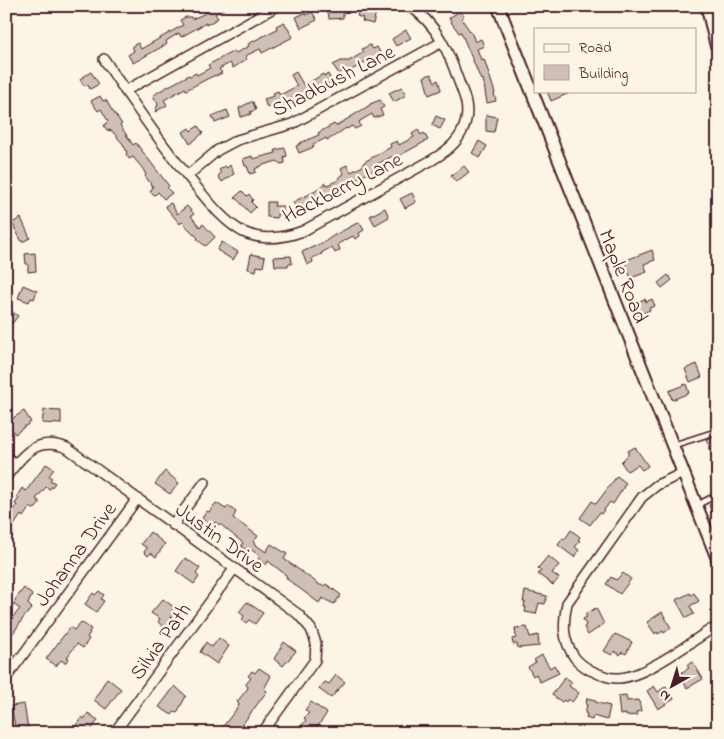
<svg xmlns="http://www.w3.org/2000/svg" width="724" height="739" font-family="'Indie Flower',sans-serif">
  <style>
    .building { fill: #cfc0b7; stroke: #4a1f2b }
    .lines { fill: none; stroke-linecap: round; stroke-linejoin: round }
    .lane-casing { stroke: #4a1f2b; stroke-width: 8 }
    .street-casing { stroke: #4a1f2b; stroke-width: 12 }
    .secondary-casing { stroke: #4a1f2b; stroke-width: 15 }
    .highway-casing { stroke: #4a1f2b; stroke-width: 19 }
    .lane { stroke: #fcf5e5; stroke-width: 4.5 }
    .street { stroke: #fcf5e5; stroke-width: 9 }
    .secondary { stroke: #fcf5e5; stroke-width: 11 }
    .highway { stroke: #fcf5e5; stroke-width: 15 }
    .labels { text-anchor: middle; stroke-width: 5; stroke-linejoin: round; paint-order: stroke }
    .street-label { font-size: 21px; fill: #4a1f2b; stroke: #fcf5e5 }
  </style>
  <rect width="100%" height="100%" fill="#fcf5e5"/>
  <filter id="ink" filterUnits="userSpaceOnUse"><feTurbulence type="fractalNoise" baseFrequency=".02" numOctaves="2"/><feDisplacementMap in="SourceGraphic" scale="10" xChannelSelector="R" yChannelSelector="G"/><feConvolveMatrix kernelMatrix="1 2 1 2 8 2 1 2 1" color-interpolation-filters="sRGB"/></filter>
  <g filter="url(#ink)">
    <path class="building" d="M203,6H229L215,14L218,18L215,20L206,25V23L181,37L179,33L166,41L167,44L133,63L128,55L134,51L132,46L138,43L141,49L183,25L180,20L186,17H191L192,19L206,13Z
      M339,6H343V18L329,19L328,10H333L334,7Z
      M360,7L376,12L373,24L362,21L363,18L357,16Z
      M460,11L464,16L462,17L463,21L472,34L475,42L481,39L484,46L477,49L481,60L484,59L487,68L495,93H494L496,101L487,103L483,79L481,80L461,32L459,33L451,22H452L449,18Z
      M312,12L317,20L301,28L296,17L305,13L306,15Z
      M284,22L293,37L262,53L260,49L245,56L247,59L233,68L230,63L219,69L222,73L216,76V75L209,78L186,90L185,88L164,100L167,105L155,112L158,104L153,96L158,92L189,75L190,76L196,73L197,75L210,68L208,65L234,51L236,53L249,46L248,44L277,29L276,26Z
      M406,30L411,38L396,46L392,39Z
      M370,45L373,49L377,47L381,54L346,73L344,71L339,74L333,65L341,61H349L364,52L362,49Z
      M91,72L99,84L90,89L88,85H83L80,79Z
      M296,72L304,86L323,74L324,76L328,74L332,82L300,98L299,96L283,104L285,109L279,111L278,108L274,109L273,106L267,108L264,99L274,96L273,93L278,91L280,95L297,86L291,75Z
      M431,74L435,82L438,80L441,90L429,95L424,77Z
      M402,87L406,95L394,102L389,93Z
      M547,91H574L551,101Z
      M100,96L103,101L106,100L111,109L122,124L120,125L133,145L136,143L169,186L167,188L172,193L164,199L158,192L155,195L150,192L153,187L145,176L146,175L143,169L133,157L129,159L126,154L127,152L123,144L112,131L107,130L104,126L108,121L101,109L98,111L91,101Z
      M380,100L384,107L380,109L383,115L374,118L372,114L360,121L359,122L361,126L355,129L352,126L347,129L346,128L333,137L327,140L326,138L313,145L314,147L299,153L296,146L300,144V143L319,135L318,133L334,124L336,126L370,105V104Z
      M251,102H253L256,110L250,112L251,114L241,117L239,108Z
      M227,110L230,117L215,123L212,116Z
      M486,115L497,117L494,132L486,131Z
      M436,116L445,120L440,129L432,125Z
      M198,126L203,133L190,144L183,132L189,128L191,131Z
      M418,130L421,135L424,133L428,140L395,158L393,156L374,166L376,169L297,210L293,202L314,192L326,183L327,185L339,180L338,178L344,174L341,168L347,165L351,172L363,166L364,162L391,147L390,144L397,141L399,145L414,137L412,134Z
      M479,141L487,146L480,158L472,153Z
      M285,148L287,156L284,157L285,163L281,164L277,161L263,165L255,169L256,172L250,174L247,166H245L243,159L252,156L253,159L276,153L275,150Z
      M230,165L234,174L222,182L218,176L221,173L219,170L225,166L227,168Z
      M464,166L469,172L456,182L451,176Z
      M242,191L247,196L249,194L253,200L251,202L256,207L250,213L235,197Z
      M412,193L416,202L405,208L400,199Z
      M267,202H275L274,206H283V214H277V218L267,217Z
      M171,203L177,214L187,206L194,214L191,216L200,227L203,224L215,237L207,245L205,246L197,239L198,238L182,222L180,224L165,206Z
      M385,208L389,217L375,225L370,216Z
      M21,218L30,238L22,242L12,223Z
      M359,222L364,230L359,233L360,236L355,239L353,236L338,244L340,250L335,253L332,247L321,253L322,254L312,258L313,262L307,265L302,252L324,242L333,236Z
      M222,242L238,252L233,260L217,250Z
      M652,250L655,260L644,264L647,272L631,278L624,261Z
      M35,253L36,271L28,272V264H26L25,254Z
      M251,254L265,257L263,267L257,266L256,271L248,269Z
      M291,256L292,264H288V266H275L274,257Z
      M668,275L672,280L662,288L658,283Z
      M23,285L37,291L34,299L31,298L29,302L18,298Z
      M645,299L646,302L652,299L655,306L649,308L650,310L637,316L634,309L636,308L634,303Z
      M10,310L18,316L6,331V315Z
      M697,364L702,377L690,382L685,369Z
      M686,384L689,393L672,400L669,391Z
      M44,410L61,411V424L42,423Z
      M24,411L31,422L15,434L7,422Z
      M718,435V455L713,457L706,439Z
      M635,447L648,466L642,470L638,465L627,471L621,462L628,455V451Z
      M46,464L54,469L49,476L52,478L50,480L55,483L50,489L46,487L36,499L39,501V504L36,508L33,509L30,507L23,517L21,515L12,528L13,535L6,544V519L17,505L15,504L19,498L17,496L22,488L26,491Z
      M165,471L179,483L170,494L155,484Z
      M617,476L626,483L623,487H624L613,504L610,502L601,514L599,513L590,525L580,518L592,501L596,504Z
      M718,502V527H717L709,505Z
      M216,503L226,509L228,506L236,512L233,518L258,536L253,542L256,545L266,552L271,544L287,554L284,559L320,585L324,586L326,584L341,595L334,604L322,598L319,603L287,579L286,575L268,561L266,565L258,559L260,556L249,548L247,551L241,546L243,543L220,524L219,525L215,522L212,526L205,521L202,518L207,511L209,512Z
      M571,530L580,537L578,540L580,541L575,547L579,550L574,557L558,545L563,538L565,539Z
      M150,532L165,544L156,557L151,553L148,556L144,552L147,548L141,544Z
      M548,556L559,565L552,573L559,578L553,585L538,574L541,571L538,568Z
      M185,558L200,568L196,574L199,577L194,584L176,571Z
      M623,573L631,579L620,594L606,584L611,577L616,580Z
      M24,588L32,595L28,604L32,608L24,617L6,644V621L10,617L12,618L20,609L13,604L16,601L15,600Z
      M99,591L104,595L101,599L104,601L96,612L85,604L93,593L95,595Z
      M525,591L547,596L545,604L539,603L536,614L525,612L526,607H524L525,602H523Z
      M690,593L691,595L694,593L699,601L690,606L694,614L686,618L676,600Z
      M163,599L175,608L172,610L175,612L171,617L173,618L165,628L158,622L160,619L151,613Z
      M247,602L263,613L255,624L249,620L246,623L242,620L244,616L239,612Z
      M596,608L604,624L588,635L584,627L586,625L583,619L587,617L585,614Z
      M662,612L671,628L664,633L663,631L658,634L657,632L655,634L647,622Z
      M81,622L91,629L89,632L90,633L87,637L89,639L83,648L77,644L67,657L69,658L65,663L61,660L56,666L46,659L70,627L74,630Z
      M527,627L530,637L538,635L539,646L518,648L517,644H513L512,639L516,638L515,628Z
      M615,634L632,642L626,654L622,652L620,655L614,651L612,655L604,651Z
      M219,638L229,646L217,664L200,652L206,642L212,647Z
      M284,642L296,651L283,666L274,659Z
      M542,655L550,668L554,665L559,673L540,682L536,674L533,676L528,667L536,662L534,660Z
      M693,662L703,679L687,688L679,674L689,668L687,665Z
      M259,668L271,676L264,689L267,691L236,733H218L238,707L239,704L237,702L248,688L246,684L251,678L248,676L252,671L255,673Z
      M336,675L345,682L331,698L319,689L325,682L329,684Z
      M565,677L572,682L569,686L579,693L572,702L568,699L566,702L564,700L562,702L552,695Z
      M107,678L121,689L106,709L94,700Z
      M175,686L186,696L177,713L174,712L172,715L159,707Z
      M654,686L658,692L666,686L674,699L658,709L647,691Z
      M626,695L627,701L639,700L641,711L636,712L637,715L626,716V714L620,715L618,696Z
      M587,698L595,700V702L610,706L607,720L593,716L592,720L586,718L587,714L585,713L587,705H586Z
      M311,702L327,713L313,733H296L306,720L304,718L309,713L305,710Z
      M24,704L28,729L16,731L11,706Z
      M88,713L98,720L89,733H81L74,728L82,717L84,719Z"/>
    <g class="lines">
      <g class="lane-casing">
        <path id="lane" d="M674,445L718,431
          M697,505L715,496L718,492"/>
      </g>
      <g class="street-casing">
        <path id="street" d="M104,59C132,102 161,144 194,184C208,201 223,221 243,232C262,241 284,238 303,231L432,160C449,150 462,139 466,120C469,106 464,95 459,82C449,53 437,23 409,6
          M125,91L277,6
          M187,176L218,150L237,140L292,124L442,42
          M6,457L16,464
          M683,473L657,485L642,497L567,603C563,624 562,640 575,658C580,664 583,666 590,670C598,674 609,679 619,678C644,677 688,644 710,630L718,627
          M6,477C23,454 37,436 67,448L298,614L311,629L316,643L315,660L262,733
          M173,525L205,482
          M6,678L137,499
          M114,733L234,569"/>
      </g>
      <g class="secondary-casing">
        <path id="secondary" d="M498,6L718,560"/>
      </g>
      <g class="highway-casing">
        <path id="highway" d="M709,6L718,44"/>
      </g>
      <use href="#lane" class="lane"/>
      <use href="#street" class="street"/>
      <use href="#secondary" class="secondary"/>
      <use href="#highway" class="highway"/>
    </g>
  </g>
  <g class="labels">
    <g class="street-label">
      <text transform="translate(333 80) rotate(-27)" y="7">Shadbush Lane</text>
      <text transform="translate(342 187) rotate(-27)" y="7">Hackberry Lane</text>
      <text transform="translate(624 276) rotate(68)" y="7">Maple Road</text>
      <text transform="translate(220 537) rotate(36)" y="7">Justin Drive</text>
      <text transform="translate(75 554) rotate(-54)" y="7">Johanna Drive</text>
      <text transform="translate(160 641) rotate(-54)" y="7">Silvia Path</text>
    </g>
  </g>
  <rect width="724" height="739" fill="none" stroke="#fcf5e5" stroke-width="25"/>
  <rect x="12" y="12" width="699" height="714" fill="none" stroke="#4a1f2b" stroke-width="2" filter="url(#ink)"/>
  <rect x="534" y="28" width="162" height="65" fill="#fcf5e5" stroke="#b59f9b"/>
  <rect x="544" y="44" width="25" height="8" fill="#fcf5e5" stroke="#b59f9b"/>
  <text x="579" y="52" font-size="15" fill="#4a1f2b">Road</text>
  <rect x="544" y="65" width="25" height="15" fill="#cfc0b7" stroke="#b59f9b"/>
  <text x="579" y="78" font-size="15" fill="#4a1f2b">Building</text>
  <g transform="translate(672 686) rotate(219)" stroke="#fcf5e5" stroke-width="4" paint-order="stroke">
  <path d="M0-4L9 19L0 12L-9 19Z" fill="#4a1f2b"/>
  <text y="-8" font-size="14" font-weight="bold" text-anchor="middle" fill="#4a1f2b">N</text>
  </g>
</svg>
